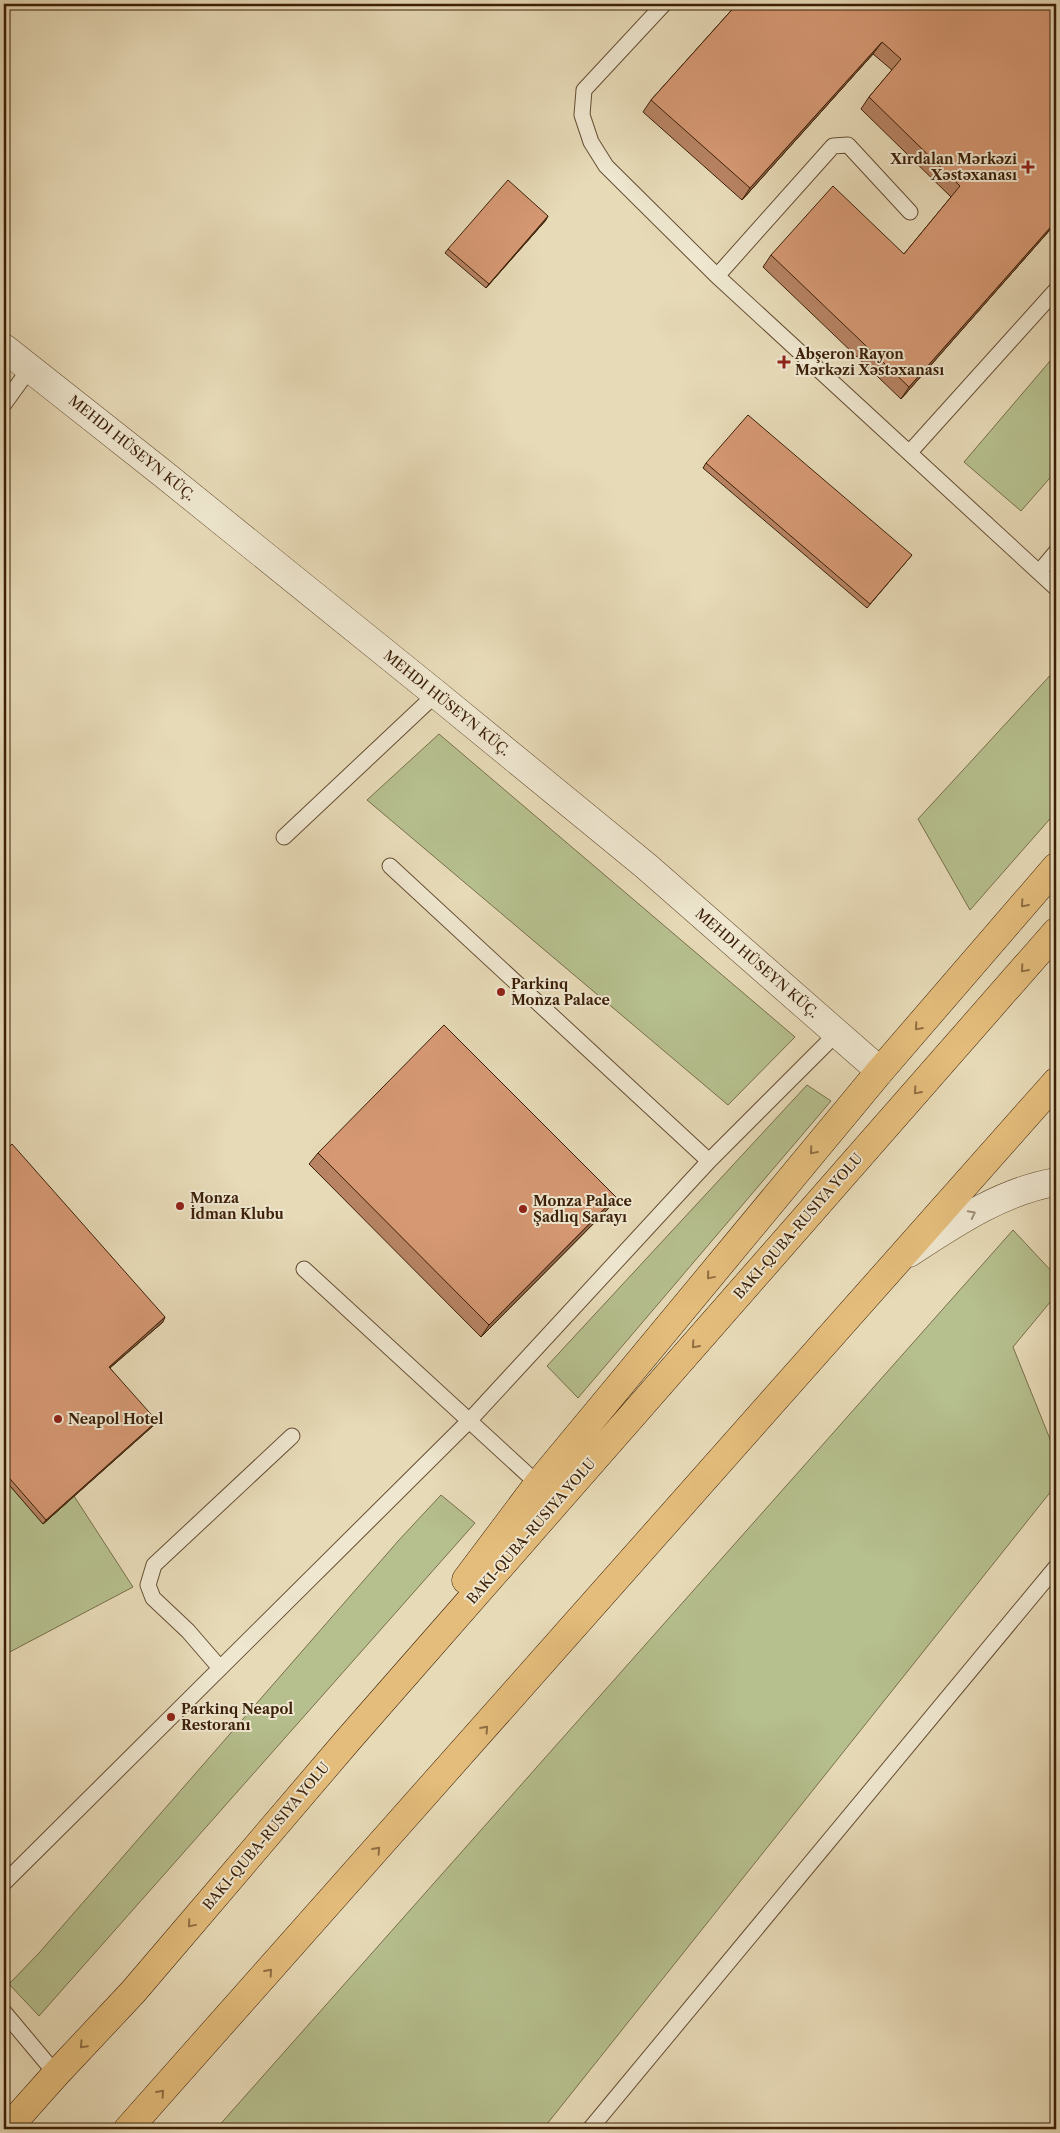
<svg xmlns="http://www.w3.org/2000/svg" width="1060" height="2133" font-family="'Libre Caslon Text',serif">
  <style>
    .green { fill: #b6bf8e; stroke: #786f4a }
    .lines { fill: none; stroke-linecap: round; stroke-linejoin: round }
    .service-casing { stroke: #664e33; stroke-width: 17 }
    .minor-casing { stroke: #664e33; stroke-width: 29 }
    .tertiary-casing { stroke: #664e33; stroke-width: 29 }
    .trunk-casing { stroke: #3b1f07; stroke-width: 29 }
    .service { stroke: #efe7d0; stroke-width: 15 }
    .minor { stroke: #efe7d0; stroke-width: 28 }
    .tertiary { stroke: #efe7d0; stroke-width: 28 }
    .trunk { stroke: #e4bd7c; stroke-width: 28 }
    .wall { fill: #b78363; stroke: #3b1f07 }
    .shaded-wall { fill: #956a50; stroke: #3b1f07 }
    .building { fill: #d59873; stroke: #3b1f07 }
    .oneway { stroke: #906e42 }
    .oneway2 { stroke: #9e8d76 }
    .poi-dot { fill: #8f2418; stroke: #efe7d0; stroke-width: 2 }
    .labels { text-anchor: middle; stroke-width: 4; stroke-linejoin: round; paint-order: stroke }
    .poi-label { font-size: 14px; font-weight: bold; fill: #3b1f07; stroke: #efe7d0; text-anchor: start }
    .street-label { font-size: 14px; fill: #3b1f07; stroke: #efe7d0 }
  </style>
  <rect width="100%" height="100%" fill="#e7dab7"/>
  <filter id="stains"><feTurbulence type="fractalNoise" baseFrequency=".004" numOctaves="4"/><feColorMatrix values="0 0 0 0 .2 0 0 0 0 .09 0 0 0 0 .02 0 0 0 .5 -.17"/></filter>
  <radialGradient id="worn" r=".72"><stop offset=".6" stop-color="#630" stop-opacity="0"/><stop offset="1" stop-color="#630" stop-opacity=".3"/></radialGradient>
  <path class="green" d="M1056,354V471L1021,511L964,462Z
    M1056,669V812L970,910L918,819Z
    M439,734L795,1037L728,1105L367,800Z
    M807,1085L831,1101L578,1398L547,1366Z
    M1013,1230L1056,1276V1295L1013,1347L1056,1454V1485L543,2129H216Z
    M4,1479L43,1524L74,1496L133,1587L4,1655Z
    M441,1495L475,1523L39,2016L9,1984L39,1953L399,1540Z"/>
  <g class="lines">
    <g class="service-casing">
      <path id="service" d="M664,4L584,90L582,115L591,142L606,166L717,276L1056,588
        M717,276L833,146L848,145L910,212
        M4,404L30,368
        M910,452L1056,290
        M1039,572L1056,552
        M284,837L436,694
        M390,866L709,1161
        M304,1269L538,1484
        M220,1668L188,1631L153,1598L148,1585L154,1565L292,1436
        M4,1883L469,1421L709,1161L837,1033
        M4,2012L56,2074
        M590,2129L1056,1567"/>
    </g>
    <g class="minor-casing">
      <path id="minor" d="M4,348L161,472L436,694L646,866L880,1071"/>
    </g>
    <g class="tertiary-casing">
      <path id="tertiary" d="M909,1253C955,1223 1002,1191 1056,1182"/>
    </g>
    <g class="trunk-casing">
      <path id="trunk" d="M466,1580L538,1484L880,1071L1056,867
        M7,2129L56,2074L133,1992L348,1740L1056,932
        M128,2129L1056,1082"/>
    </g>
    <use href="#service" class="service"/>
    <use href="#minor" class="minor"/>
    <use href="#tertiary" class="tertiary"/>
    <use href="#trunk" class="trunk"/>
  </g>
  <path class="wall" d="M737,4H1056V223L901,399L763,267L771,255L904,254L951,197L861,109L869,97L892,70L873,54L742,200L643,112L651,100Z
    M546,220L486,288L445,253L448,249Z
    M706,463L912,555L867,608L703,468Z
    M4,1152L163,1322L110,1368L154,1425L43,1524L4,1479Z
    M318,1153L608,1209L481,1337L309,1164Z"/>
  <path class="shaded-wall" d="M882,42L873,54L742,200L750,188Z
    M548,216L546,220L486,288L489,284Z
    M1056,221V223L901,399L909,387Z
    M616,1197L608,1209L481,1337L489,1325Z
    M165,1317L163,1322L106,1371L109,1367Z
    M157,1421L154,1425L43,1524L46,1520Z"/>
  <path class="building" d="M737,4H1056V221L909,387L771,255L833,186L904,254L960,186L869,97L901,59L882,42L750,188L651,100Z
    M508,180L548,216L489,284L448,249Z
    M748,415L912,555L870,604L706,463Z
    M444,1025L616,1197L489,1325L318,1153Z
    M12,1144L165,1317L109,1367L157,1421L46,1520L4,1472V1152Z"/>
  <defs><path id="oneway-chevron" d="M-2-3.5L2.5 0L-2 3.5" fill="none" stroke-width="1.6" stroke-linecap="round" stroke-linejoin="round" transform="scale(1.25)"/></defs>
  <g class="oneway">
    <use href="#oneway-chevron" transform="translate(1024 904) rotate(131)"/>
    <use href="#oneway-chevron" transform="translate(1024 969) rotate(131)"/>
    <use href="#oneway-chevron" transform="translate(918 1027) rotate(131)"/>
    <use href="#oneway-chevron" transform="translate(917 1091) rotate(131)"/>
    <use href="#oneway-chevron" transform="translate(813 1151) rotate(130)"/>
    <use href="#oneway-chevron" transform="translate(710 1276) rotate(130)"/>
    <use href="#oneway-chevron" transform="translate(695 1345) rotate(131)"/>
    <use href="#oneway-chevron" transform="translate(485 1729) rotate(-48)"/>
    <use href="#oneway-chevron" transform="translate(377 1850) rotate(-48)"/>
    <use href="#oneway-chevron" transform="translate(191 1924) rotate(130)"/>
    <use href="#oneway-chevron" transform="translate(269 1972) rotate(-48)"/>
    <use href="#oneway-chevron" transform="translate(83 2045) rotate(134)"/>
    <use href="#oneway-chevron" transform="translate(161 2093) rotate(-48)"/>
  </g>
  <use class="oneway2" href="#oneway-chevron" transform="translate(972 1214) rotate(-27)"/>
  <g class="poi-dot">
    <path d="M1025.5 159.5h5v5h5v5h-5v5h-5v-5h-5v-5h5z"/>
    <path d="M781.5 354.5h5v5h5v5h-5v5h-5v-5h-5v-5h5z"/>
    <circle cx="501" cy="992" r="5"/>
    <circle cx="180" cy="1206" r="5"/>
    <circle cx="523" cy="1209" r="5"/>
    <circle cx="58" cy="1419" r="5"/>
    <circle cx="171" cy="1717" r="5"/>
  </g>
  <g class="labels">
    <g class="poi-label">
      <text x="1017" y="164" text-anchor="end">Xırdalan Mərkəzi<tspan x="1017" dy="16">Xəstəxanası</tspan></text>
      <text x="795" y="359">Abşeron Rayon<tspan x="795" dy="16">Mərkəzi Xəstəxanası</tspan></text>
      <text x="511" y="989">Parkinq<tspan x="511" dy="16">Monza Palace</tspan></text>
      <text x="190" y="1203">Monza<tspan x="190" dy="16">İdman Klubu</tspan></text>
      <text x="533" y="1206">Monza Palace<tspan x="533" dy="16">Şadlıq Sarayı</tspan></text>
      <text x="68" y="1424">Neapol Hotel</text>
      <text x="181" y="1714">Parkinq Neapol<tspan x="181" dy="16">Restoranı</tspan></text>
    </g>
    <g class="street-label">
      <text transform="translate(132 448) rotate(39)" y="5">MEHDI HÜSEYN KÜÇ.</text>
      <text transform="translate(447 703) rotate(39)" y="5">MEHDI HÜSEYN KÜÇ.</text>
      <text transform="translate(757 963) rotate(41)" y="5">MEHDI HÜSEYN KÜÇ.</text>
      <text transform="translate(798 1226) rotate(-49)" y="5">BAKI-QUBA-RUSIYA YOLU</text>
      <text transform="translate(531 1531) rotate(-49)" y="5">BAKI-QUBA-RUSIYA YOLU</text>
      <text transform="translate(266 1836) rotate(-50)" y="5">BAKI-QUBA-RUSIYA YOLU</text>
    </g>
  </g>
  <rect width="1060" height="2133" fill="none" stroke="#e7dab7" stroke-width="20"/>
  <rect x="5" y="5" width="1050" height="2123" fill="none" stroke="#3b1f07" stroke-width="2.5"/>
  <rect x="10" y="10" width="1040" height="2113" fill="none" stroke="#3b1f07"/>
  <rect width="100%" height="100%" filter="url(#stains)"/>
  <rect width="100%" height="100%" fill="url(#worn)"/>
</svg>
